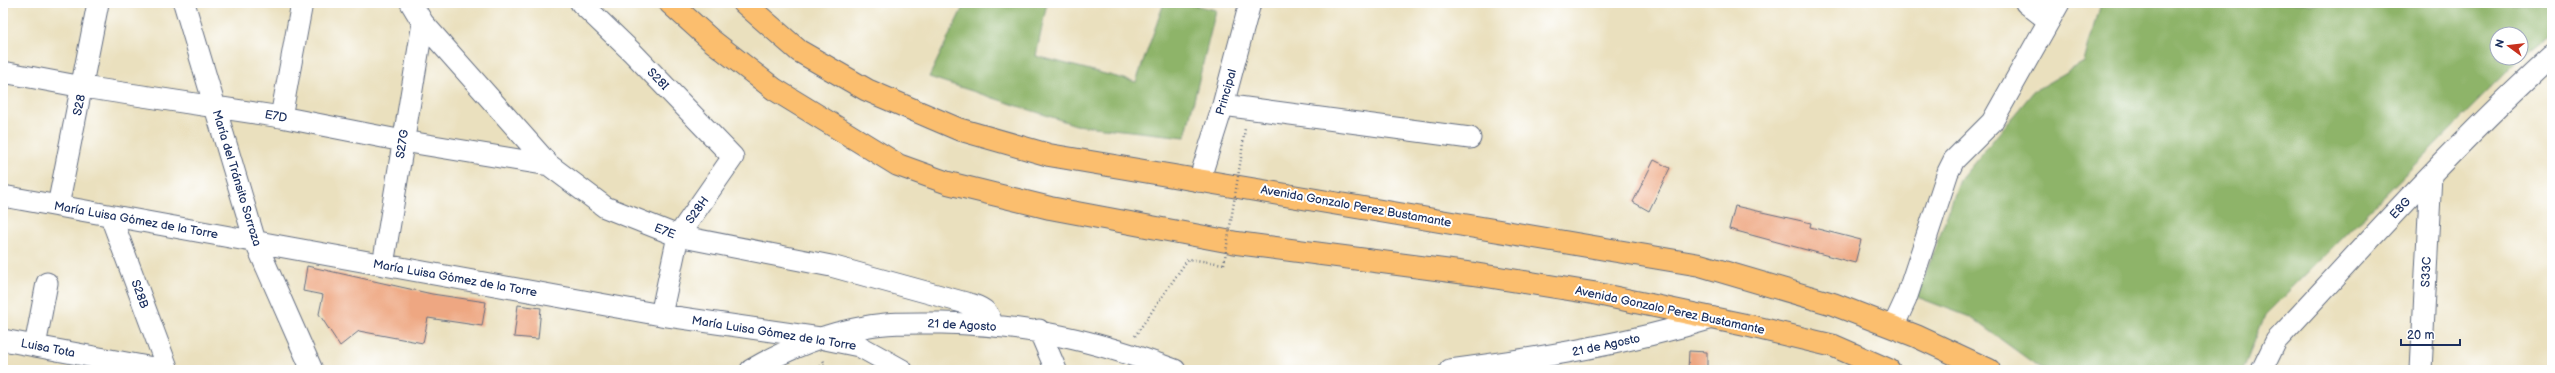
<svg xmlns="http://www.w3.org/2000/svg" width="2555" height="373" font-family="'Balsamiq Sans',sans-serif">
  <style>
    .forest { fill: #8eb469; stroke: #547264 }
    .building { fill: #eea782 }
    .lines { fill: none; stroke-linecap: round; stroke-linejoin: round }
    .minor-casing { stroke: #636d80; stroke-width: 23 }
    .major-casing { stroke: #636d80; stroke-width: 24 }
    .path { stroke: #636d80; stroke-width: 2.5; stroke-dasharray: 1 3; stroke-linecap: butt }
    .minor { stroke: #fff; stroke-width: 21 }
    .major { stroke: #fbbe6e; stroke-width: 22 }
    .path-bridge { stroke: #636d80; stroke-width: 2.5; stroke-dasharray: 1 3; stroke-linecap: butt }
    .labels { text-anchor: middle; stroke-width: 4; stroke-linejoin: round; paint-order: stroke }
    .street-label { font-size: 12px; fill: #1b2f5e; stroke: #fff }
  </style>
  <rect width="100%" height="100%" fill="#fff"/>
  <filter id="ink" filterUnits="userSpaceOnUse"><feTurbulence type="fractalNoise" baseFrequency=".025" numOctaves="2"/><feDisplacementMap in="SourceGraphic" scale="8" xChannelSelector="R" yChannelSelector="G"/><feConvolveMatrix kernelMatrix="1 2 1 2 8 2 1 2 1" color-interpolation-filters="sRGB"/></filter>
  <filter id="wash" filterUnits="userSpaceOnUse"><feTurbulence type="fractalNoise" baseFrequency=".012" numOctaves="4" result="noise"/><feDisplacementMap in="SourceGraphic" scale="16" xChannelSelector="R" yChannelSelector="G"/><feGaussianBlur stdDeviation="0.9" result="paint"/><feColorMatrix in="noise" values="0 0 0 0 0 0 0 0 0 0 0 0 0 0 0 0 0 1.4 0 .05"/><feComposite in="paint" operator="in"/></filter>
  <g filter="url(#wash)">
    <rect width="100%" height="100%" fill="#eae0be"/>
    <path class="forest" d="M965,3H1047L1036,56L1136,82L1164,3H1186L1216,10L1185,137L1076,125L929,77Z
      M2100,3H2552V33L2521,58V34H2497V58H2521L2265,315L2243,370H2043L1970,317L1917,297L1960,180L2034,91L2084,62Z"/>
    <g id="blocks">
      <path class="building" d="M1654,160L1670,168L1649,211L1633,202Z
        M1735,206L1811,223L1810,227L1861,240L1855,263L1729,229Z
        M307,266L432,294L486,302L482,326L428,318L423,343L359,331L340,346L319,314L323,295L303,291Z
        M518,305L541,308L538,339L514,337Z
        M1689,351L1707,352V370H1688Z"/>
    </g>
  </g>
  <g filter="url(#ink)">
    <use href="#blocks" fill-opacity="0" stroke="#636d80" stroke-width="1"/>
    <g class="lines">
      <g class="minor-casing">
        <path id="minor" d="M184,3L255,241L312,370
          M411,3L423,23L549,165L605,207L678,236L831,266L973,305C985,309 989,313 993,326
          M581,3L633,53L733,157L678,236L661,315
          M2026,3L2049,21
          M3,72L83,87L281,117L403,141L549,165
          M1223,105L1470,138
          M281,117L302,3
          M1199,181L1223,105L1250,3
          M3,196L661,315L820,338L859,346L902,370
          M58,206L98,3
          M111,217L168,370
          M383,265L423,23
          M1893,327L1906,299L1948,172L1954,160L1992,122L2059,3
          M1039,330L1056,370
          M3,340L164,370
          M35,346L47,283
          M751,370C785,350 824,334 864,327C889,322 916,323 942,323C1029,325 1094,340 1175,370
          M1450,370C1540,358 1626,344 1713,318
          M2262,370L2276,341C2366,244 2454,145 2552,56
          M2421,370L2431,175"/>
      </g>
      <g class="major-casing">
        <path id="major" d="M670,3L711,40L774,89L898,165L948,183L1050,208L1237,243L1474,274L1593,293L1750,326L1834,346L1889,370
          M744,3L799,51L867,90L958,129L1049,155L1700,265L1833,304L1916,336L1989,370"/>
      </g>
      <path class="path" d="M1241,158L1245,128
        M1135,336L1188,259L1224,264
        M813,370L825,364L823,360"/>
      <use href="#minor" class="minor"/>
      <use href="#major" class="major"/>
      <path class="path-bridge" d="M1224,264L1241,158"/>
    </g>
  </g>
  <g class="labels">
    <g class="street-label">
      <text transform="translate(658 79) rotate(46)" y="4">S28I</text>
      <text transform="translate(1226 92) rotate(-74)" y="4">Principal</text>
      <text transform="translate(79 105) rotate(-78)" y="4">S28</text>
      <text transform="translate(276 116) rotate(10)" y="4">E7D</text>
      <text transform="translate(402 144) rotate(-81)" y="4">S27G</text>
      <text transform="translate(237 178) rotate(73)" y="4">María del Tránsito Sorroza</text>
      <text transform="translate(1356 206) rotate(10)" y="4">Avenida Gonzalo Perez Bustamante</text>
      <text transform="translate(2400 208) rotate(-47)" y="4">E8G</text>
      <text transform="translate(697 210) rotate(-54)" y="4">S28H</text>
      <text transform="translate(136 220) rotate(10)" y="4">María Luisa Gómez de la Torre</text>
      <text transform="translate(665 231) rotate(21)" y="4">E7E</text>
      <text transform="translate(2426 272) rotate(-87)" y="4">S33C</text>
      <text transform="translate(455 278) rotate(10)" y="4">María Luisa Gómez de la Torre</text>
      <text transform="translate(140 294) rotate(70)" y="4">S28B</text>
      <text transform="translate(1670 310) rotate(12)" y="4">Avenida Gonzalo Perez Bustamante</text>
      <text transform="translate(962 325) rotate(3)" y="4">21 de Agosto</text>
      <text transform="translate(774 333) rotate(9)" y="4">María Luisa Gómez de la Torre</text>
      <text transform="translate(1606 345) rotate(-12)" y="4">21 de Agosto</text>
      <text transform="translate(48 348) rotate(11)" y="4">Luisa Tota</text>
    </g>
  </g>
  <rect width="2555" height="373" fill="none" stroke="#fff" stroke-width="16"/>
  <g transform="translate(2509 46) rotate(285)"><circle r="19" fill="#ffffff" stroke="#a4acbf"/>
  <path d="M0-3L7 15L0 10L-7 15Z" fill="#c8321e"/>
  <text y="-6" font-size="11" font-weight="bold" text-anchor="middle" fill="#1b2f5e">N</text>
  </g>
  <path d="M2401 339v6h59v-6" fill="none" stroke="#1b2f5e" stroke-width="2"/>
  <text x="2407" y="339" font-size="12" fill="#1b2f5e" stroke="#ffffff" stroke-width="3" paint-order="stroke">20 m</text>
</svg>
